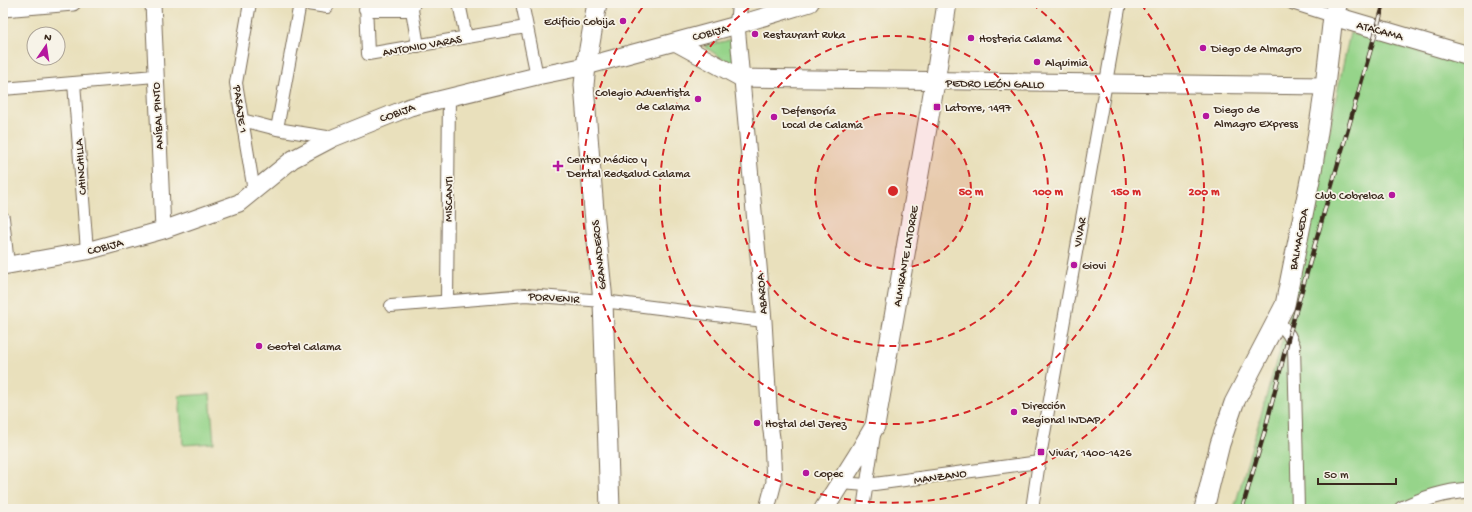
<svg xmlns="http://www.w3.org/2000/svg" width="1472" height="512" font-family="'Gochi Hand',sans-serif">
  <style>
    .garden { fill: #96d48a; stroke: #687f54 }
    .lines { fill: none; stroke-linecap: round; stroke-linejoin: round }
    .minor-casing { stroke: #786a55; stroke-width: 14 }
    .tertiary-casing { stroke: #786a55; stroke-width: 17 }
    .secondary-casing { stroke: #786a55; stroke-width: 19 }
    .primary-casing { stroke: #786a55; stroke-width: 21 }
    .minor { stroke: #fff; stroke-width: 12 }
    .tertiary { stroke: #fff; stroke-width: 15 }
    .secondary { stroke: #fff; stroke-width: 17 }
    .primary { stroke: #fff; stroke-width: 19 }
    .rail-casing { stroke: #3b2a1e; stroke-width: 4.5 }
    .rail { stroke: #f7f3e8; stroke-width: 3; stroke-dasharray: 9; stroke-linecap: butt }
    .ring { fill: none; stroke: #d62828; stroke-width: 2; stroke-dasharray: 7 5 }
    .poi-dot { fill: #b5179e; stroke: #f7f3e8; stroke-width: 1.5 }
    .labels { text-anchor: middle; stroke-width: 3.5; stroke-linejoin: round; paint-order: stroke }
    .poi-label { font-size: 12px; fill: #3b2a1e; stroke: #f7f3e8; text-anchor: start }
    .street-label { font-size: 12px; fill: #3b2a1e; stroke: #f7f3e8 }
    .centre { fill: #d62828; stroke: #f7f3e8; stroke-width: 2 }
    .ring-label { font-size: 12px; text-anchor: middle; font-weight: bold; fill: #d62828; stroke: #f7f3e8; stroke-width: 3.5; stroke-linejoin: round; paint-order: stroke }
  </style>
  <rect width="100%" height="100%" fill="#f7f3e8"/>
  <filter id="ink" filterUnits="userSpaceOnUse"><feTurbulence type="fractalNoise" baseFrequency=".025" numOctaves="2"/><feDisplacementMap in="SourceGraphic" scale="8" xChannelSelector="R" yChannelSelector="G"/><feConvolveMatrix kernelMatrix="1 2 1 2 8 2 1 2 1" color-interpolation-filters="sRGB"/></filter>
  <filter id="wash" filterUnits="userSpaceOnUse"><feTurbulence type="fractalNoise" baseFrequency=".012" numOctaves="4" result="noise"/><feDisplacementMap in="SourceGraphic" scale="16" xChannelSelector="R" yChannelSelector="G"/><feGaussianBlur stdDeviation="0.9" result="paint"/><feColorMatrix in="noise" values="0 0 0 0 0 0 0 0 0 0 0 0 0 0 0 0 0 1.4 0 .05"/><feComposite in="paint" operator="in"/></filter>
  <g filter="url(#wash)">
    <rect width="100%" height="100%" fill="#e9e0bc"/>
    <path class="garden" d="M1350,33L1469,66V488L1396,509H1234L1287,324Z
      M734,39V67L704,46Z
      M210,394L214,443L183,445L179,396Z"/>
  </g>
  <g filter="url(#ink)">
    <g class="lines">
      <g class="minor-casing">
        <path id="minor" d="M250,3L236,83L254,191
          M301,3L327,7
          M366,3L368,54L526,27
          M459,3L466,37
          M522,3L537,76
          M1292,3L1333,16
          M365,10H412L414,3
          M412,10L418,46
          M74,83L87,251
          M3,89L155,76
          M242,120L277,129L333,138
          M277,129L300,3
          M3,218L8,265
          M447,301L449,96
          M391,306L526,295L603,301L764,321
          M1277,319L1289,335L1294,346L1298,509
          M840,483L867,485L1039,462
          M863,509L874,435
          M1032,509L1039,462L1120,3"/>
      </g>
      <g class="tertiary-casing">
        <path id="tertiary" d="M153,3L163,230
          M740,3L737,25L764,321L770,424L772,438L774,482L767,509
          M3,9L73,3
          M1402,509C1425,498 1444,492 1469,490"/>
      </g>
      <g class="secondary-casing">
        <path id="secondary" d="M675,42L741,78L1325,86
          M3,266L87,251L163,230L239,203L293,159L333,138L410,107L537,76L586,66L737,25L810,3"/>
      </g>
      <g class="primary-casing">
        <path id="primary" d="M597,3L586,66L584,85L594,211L603,301L610,509
          M1333,16L1469,56
          M824,509L858,455L875,426L935,82L947,3
          M1204,509L1220,444L1234,403L1285,305L1313,165L1325,86L1333,16L1338,3"/>
      </g>
      <use href="#minor" class="minor"/>
      <use href="#tertiary" class="tertiary"/>
      <use href="#secondary" class="secondary"/>
      <use href="#primary" class="primary"/>
      <g class="rail-casing">
        <path id="rail" d="M1242,509L1265,430L1289,335L1384,3"/>
      </g>
      <use href="#rail" class="rail"/>
    </g>
  </g>
  <circle cx="893" cy="191" r="78" fill="#d62828" fill-opacity=".12"/>
  <g class="ring">
    <circle cx="893" cy="191" r="78"/>
    <circle cx="893" cy="191" r="155"/>
    <path d="M1032 4A233 233 0 1 1 754 4"/>
    <path d="M1141 4A311 311 0 1 1 645 4"/>
  </g>
  <g class="poi-dot">
    <circle cx="623" cy="21" r="4"/>
    <circle cx="755" cy="34" r="4"/>
    <circle cx="971" cy="38" r="4"/>
    <circle cx="1203" cy="48" r="4"/>
    <circle cx="1037" cy="62" r="4"/>
    <circle cx="698" cy="99" r="4"/>
    <rect x="933" y="103" width="8" height="8" rx="2"/>
    <circle cx="1206" cy="116" r="4"/>
    <circle cx="774" cy="117" r="4"/>
    <path d="M556 160h4v4h4v4h-4v4h-4v-4h-4v-4h4z"/>
    <circle cx="1392" cy="195" r="4"/>
    <circle cx="1074" cy="265" r="4"/>
    <circle cx="259" cy="346" r="4"/>
    <circle cx="1014" cy="412" r="4"/>
    <circle cx="757" cy="423" r="4"/>
    <rect x="1037" y="448" width="8" height="8" rx="2"/>
    <circle cx="806" cy="473" r="4"/>
  </g>
  <g class="labels">
    <g class="poi-label">
      <text x="615" y="25" text-anchor="end">Edificio Cobija</text>
      <text x="763" y="38">Restaurant Ruka</text>
      <text x="979" y="42">Hosteria Calama</text>
      <text x="1211" y="52">Diego de Almagro</text>
      <text x="1045" y="66">Alquimia</text>
      <text x="690" y="96" text-anchor="end">Colegio Adventista<tspan x="690" dy="14">de Calama</tspan></text>
      <text x="945" y="111">Latorre, 1497</text>
      <text x="1214" y="113">Diego de<tspan x="1214" dy="14">Almagro Express</tspan></text>
      <text x="782" y="114">Defensoría<tspan x="782" dy="14">Local de Calama</tspan></text>
      <text x="567" y="163">Centro Médico y<tspan x="567" dy="14">Dental Redsalud Calama</tspan></text>
      <text x="1384" y="199" text-anchor="end">Club Cobreloa</text>
      <text x="1082" y="269">Giovi</text>
      <text x="267" y="350">Geotel Calama</text>
      <text x="1022" y="409">Dirección<tspan x="1022" dy="14">Regional INDAP</tspan></text>
      <text x="765" y="427">Hostal del Jerez</text>
      <text x="1049" y="456">Vivar, 1400-1426</text>
      <text x="814" y="477">Copec</text>
    </g>
    <g class="street-label">
      <text transform="translate(1380 30) rotate(15)" y="4">ATACAMA</text>
      <text transform="translate(710 32) rotate(-15)" y="4">COBIJA</text>
      <text transform="translate(422 45) rotate(-10)" y="4">ANTONIO VARAS</text>
      <text transform="translate(995 83) rotate(1)" y="4">PEDRO LEÓN GALLO</text>
      <text transform="translate(241 109) rotate(82)" y="4">PASAJE 1</text>
      <text transform="translate(397 112) rotate(-20)" y="4">COBIJA</text>
      <text transform="translate(157 116) rotate(-93)" y="4">ANÍBAL PINTO</text>
      <text transform="translate(80 167) rotate(-94)" y="4">CHINCHILLA</text>
      <text transform="translate(448 199) rotate(-89)" y="4">MISCANTI</text>
      <text transform="translate(1079 232) rotate(-80)" y="4">VIVAR</text>
      <text transform="translate(1298 239) rotate(-79)" y="4">BALMACEDA</text>
      <text transform="translate(105 246) rotate(-15)" y="4">COBIJA</text>
      <text transform="translate(598 255) rotate(-96)" y="4">GRANADEROS</text>
      <text transform="translate(905 256) rotate(-80)" y="4">ALMIRANTE LATORRE</text>
      <text transform="translate(761 294) rotate(-95)" y="4">ABAROA</text>
      <text transform="translate(554 297) rotate(4)" y="4">PORVENIR</text>
      <text transform="translate(940 476) rotate(-8)" y="4">MANZANO</text>
    </g>
  </g>
  <circle cx="893" cy="191" r="6" class="centre"/>
  <g class="ring-label">
    <text x="971" y="195">50 m</text>
    <text x="1048" y="195">100 m</text>
    <text x="1126" y="195">150 m</text>
    <text x="1204" y="195">200 m</text>
  </g>
  <rect width="1472" height="512" fill="none" stroke="#f7f3e8" stroke-width="16"/>
  <g transform="translate(46 46) rotate(13)"><circle r="19" fill="#f7f3e8" stroke="#aca397"/>
  <path d="M0-3L7 15L0 10L-7 15Z" fill="#b5179e"/>
  <text y="-6" font-size="11" font-weight="bold" text-anchor="middle" fill="#3b2a1e">N</text>
  </g>
  <path d="M1318 478v6h78v-6" fill="none" stroke="#3b2a1e" stroke-width="2"/>
  <text x="1324" y="478" font-size="12" fill="#3b2a1e" stroke="#f7f3e8" stroke-width="3" paint-order="stroke">50 m</text>
</svg>
